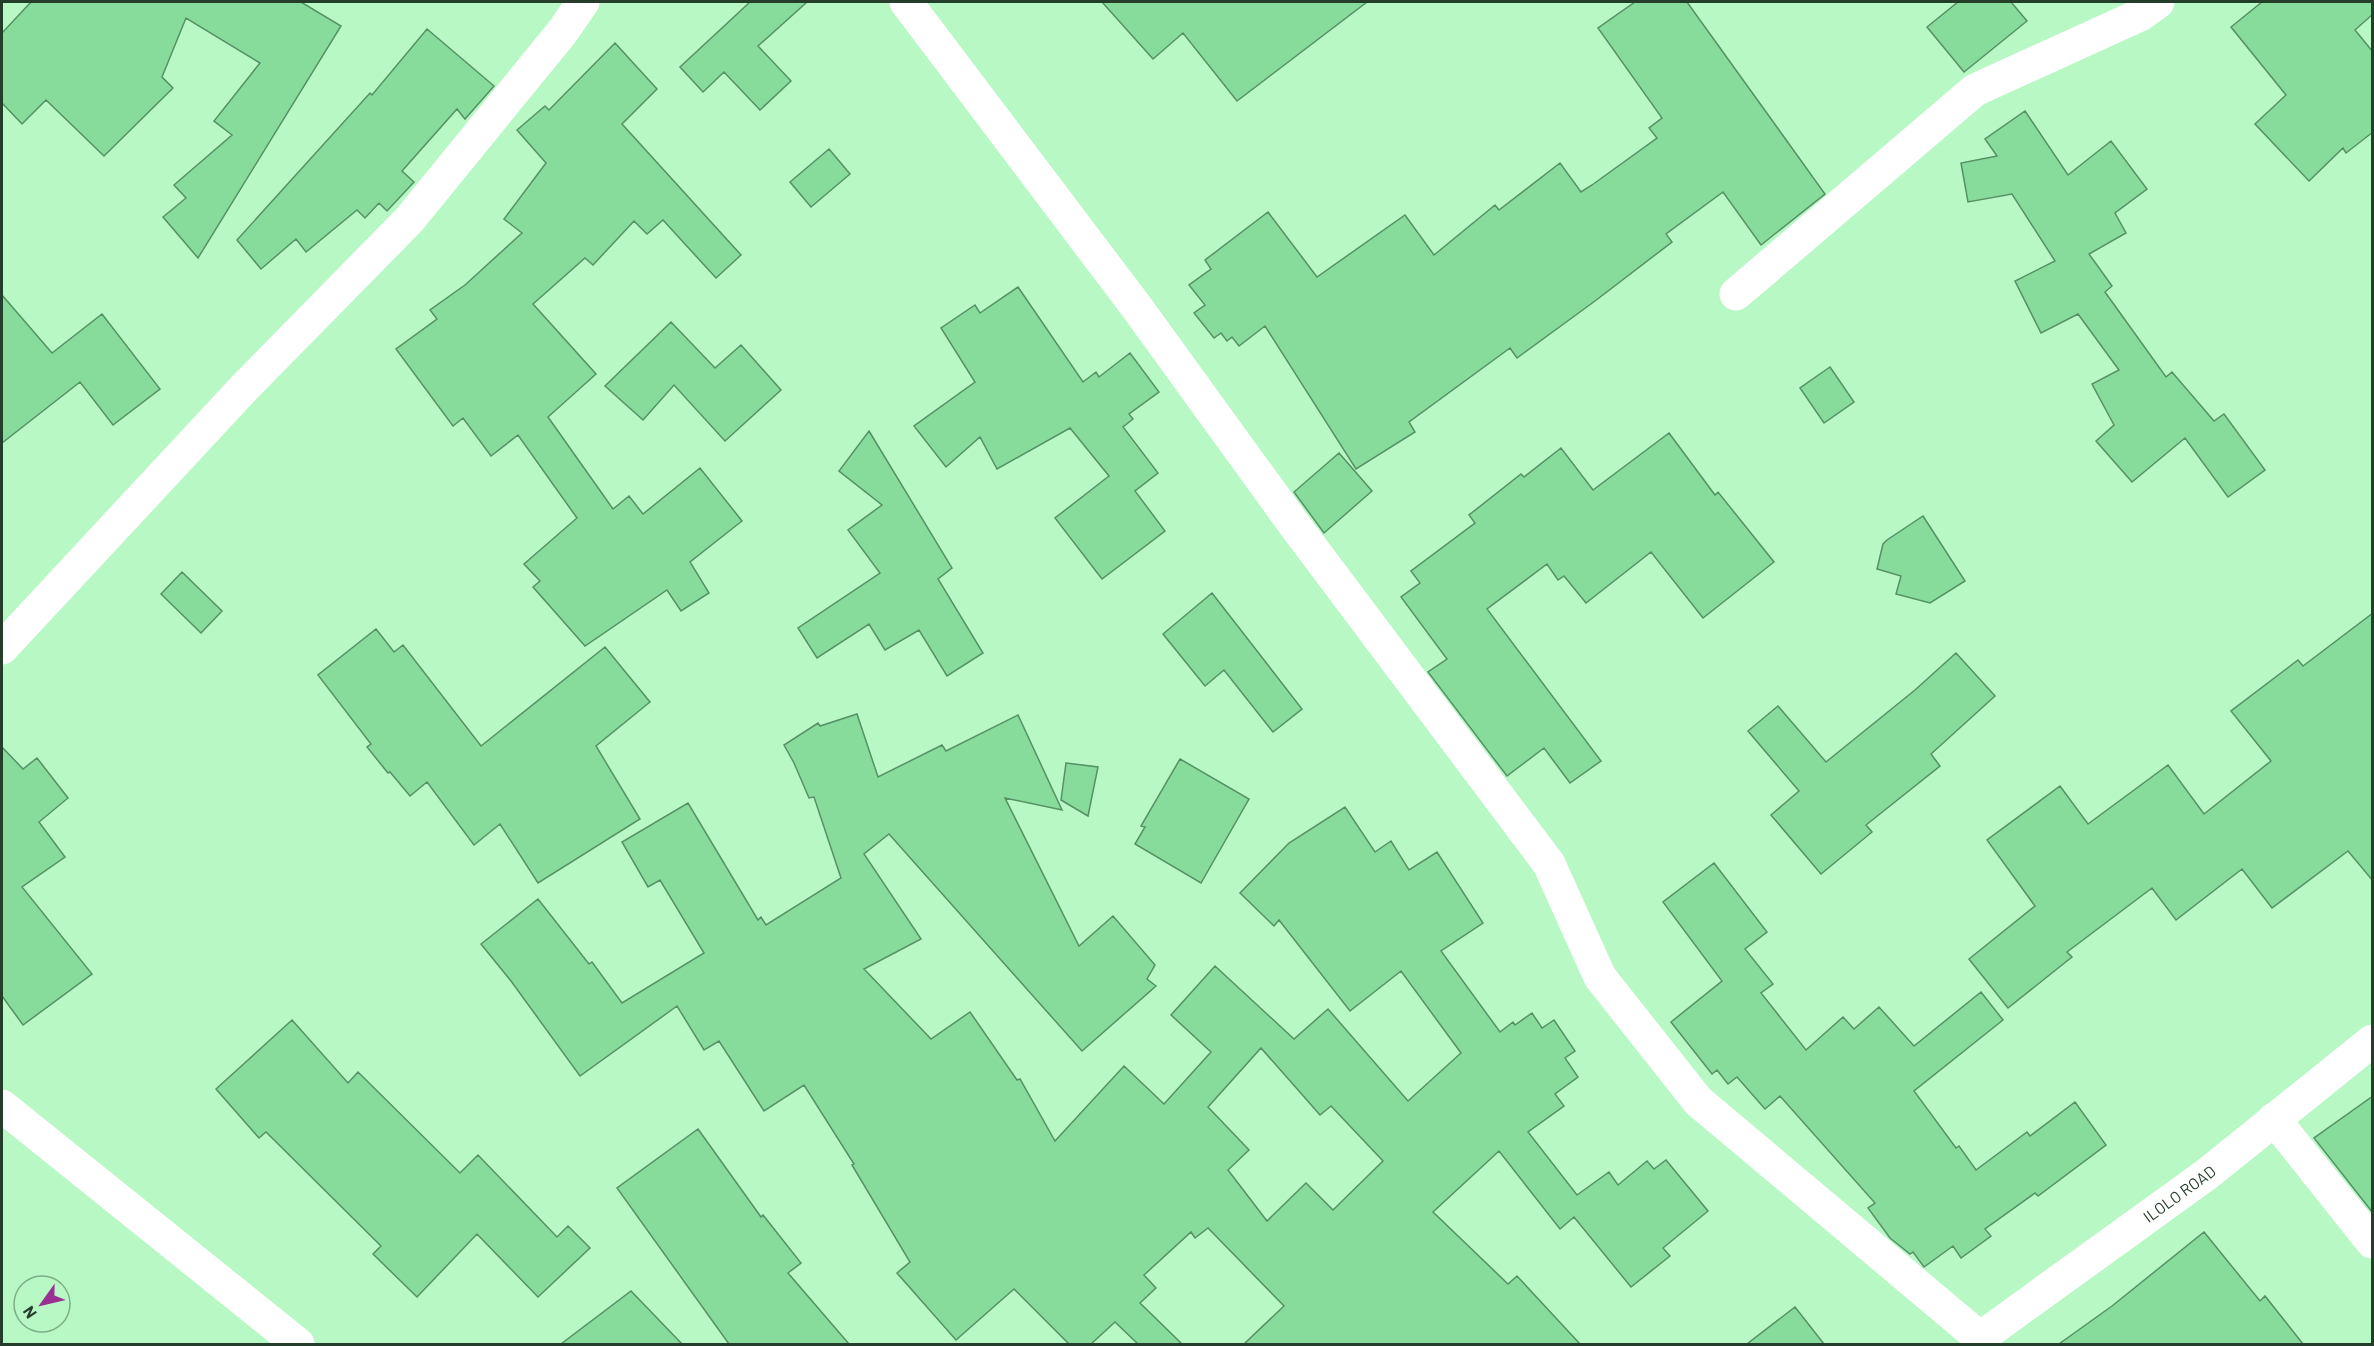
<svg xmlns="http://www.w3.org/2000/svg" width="2374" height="1346" font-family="Barlow,sans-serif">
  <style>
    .building { fill: #87dc9c; stroke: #559164; stroke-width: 1.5; fill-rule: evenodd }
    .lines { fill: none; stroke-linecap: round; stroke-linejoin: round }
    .minor { stroke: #fff; stroke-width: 33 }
    .labels { text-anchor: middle; stroke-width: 6; stroke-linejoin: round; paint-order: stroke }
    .street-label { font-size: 16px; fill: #253e2b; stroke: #b8f8c5 }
  </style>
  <rect width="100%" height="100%" fill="#b8f8c5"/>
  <path class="building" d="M31,2H301L341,26L198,258L163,217L186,198L174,185L232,135L214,121L260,63L186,18L162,77L173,88L104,156L46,100L22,124L2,103V33Z
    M750,2H807L758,46L791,81L760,110L724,72L703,92L680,67Z
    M1102,2H1367L1237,101L1183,33L1153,59Z
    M1635,2H1687L1825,194L1761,245L1723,192L1666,234L1672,242L1595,301L1517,358L1510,348L1409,422L1415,432L1356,469L1265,326L1239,346L1232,337L1227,341L1221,333L1214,338L1194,313L1205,305L1189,285L1211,269L1205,260L1268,212L1317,277L1405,215L1434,255L1495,205L1499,210L1560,163L1581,192L1592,185L1657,138L1649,128L1662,118L1598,28Z
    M1958,2H2011L2027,21L1964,72L1927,27Z
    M2262,2H2373V14L2355,30L2373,52V132L2346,153L2343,148L2309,181L2255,124L2286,95L2231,27Z
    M427,29L494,86L465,119L457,109L402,171L414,182L387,211L379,203L365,218L357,210L306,252L296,239L261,269L237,240L370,93L372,95Z
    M615,43L657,89L622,124L741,255L716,278L663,220L647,234L634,221L593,265L585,258L533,304L596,374L548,417L613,509L629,496L643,514L700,468L742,521L690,562L709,593L681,611L667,590L585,646L533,587L540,581L524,564L577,518L518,435L491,456L463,418L453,426L396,349L437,319L430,310L465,285L522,233L504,219L546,163L517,130L545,106L549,110Z
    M2025,111L2068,175L2111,141L2147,189L2115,213L2126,233L2089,254L2112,286L2105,292L2166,377L2172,372L2214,421L2224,414L2265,470L2228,497L2185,438L2132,482L2096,441L2114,425L2092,384L2119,370L2078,314L2041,333L2015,281L2055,261L2012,194L1968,202L1961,163L1997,156L1985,139Z
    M829,149L850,174L811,207L790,182Z
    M1018,287L1083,382L1096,372L1099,377L1130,353L1159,392L1129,414L1133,419L1123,427L1158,473L1135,491L1165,531L1102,579L1055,518L1109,476L1070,428L997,469L980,437L946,467L914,426L975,382L941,328L975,305L980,313Z
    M2,295L52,353L102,314L160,389L113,425L80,382L2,443Z
    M671,322L715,368L741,345L781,390L725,441L674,385L643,420L605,386Z
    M1830,367L1854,402L1824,423L1800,388Z
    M869,431L952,568L938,579L983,653L947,676L919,630L885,650L869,624L817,658L798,628L880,573L848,530L882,505L839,471Z
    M1669,433L1715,495L1718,492L1774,562L1703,618L1651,552L1586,603L1564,576L1558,580L1547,564L1487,609L1601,761L1570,783L1544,748L1507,776L1428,672L1447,659L1401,597L1420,583L1411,571L1475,523L1469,515L1521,474L1524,477L1561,448L1593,490Z
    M1339,453L1372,491L1324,533L1294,492Z
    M1923,516L1965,581L1930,603L1896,594L1901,576L1877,569L1883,544L1887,540Z
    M182,572L222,611L201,633L161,594Z
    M1212,593L1302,709L1273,732L1224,670L1205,686L1163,634Z
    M2373,613V881L2348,851L2272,908L2242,869L2176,920L2152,888L2067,952L2072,957L2008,1008L1969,959L2035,906L1987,840L2060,786L2088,824L2168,765L2204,814L2271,761L2231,711L2298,660L2303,666Z
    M376,629L394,652L403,645L481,746L605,647L650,702L596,746L640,819L538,883L500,824L474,845L427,782L410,796L390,772L388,773L367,747L371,744L318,675Z
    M1956,653L1995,696L1931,754L1940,766L1866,825L1872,832L1821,874L1771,815L1799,791L1748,731L1778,706L1826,762L1915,690Z
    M857,714L878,777L942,745L946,751L1018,715L1062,810L1005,798L1079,946L1113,916L1155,965L1147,979L1156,986L1082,1051L889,834L864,854L921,939L864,969L931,1039L970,1012L1017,1080L1020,1079L1055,1141L1124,1066L1164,1104L1211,1052L1171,1015L1215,966L1294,1039L1328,1009L1408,1101L1461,1053L1401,971L1350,1011L1279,920L1274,926L1240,893L1289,843L1345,807L1375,852L1391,841L1409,870L1437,852L1483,923L1441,951L1500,1032L1513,1022L1515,1025L1532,1013L1542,1028L1554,1020L1575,1051L1565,1058L1578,1077L1555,1094L1564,1106L1528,1132L1577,1195L1609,1172L1618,1185L1647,1161L1654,1169L1666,1160L1708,1211L1663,1248L1670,1256L1631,1287L1574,1217L1560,1229L1499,1151L1433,1212L1508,1284L1517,1276L1580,1344H1244L1284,1306L1208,1228L1195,1238L1191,1232L1144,1275L1156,1288L1140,1303L1182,1344H1138L1115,1322L1091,1344H1069L1014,1289L956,1340L897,1273L910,1262L852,1165L854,1164L804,1085L764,1111L719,1041L704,1050L677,1006L580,1076L511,981L481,944L538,899L589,964L592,962L622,1003L704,953L660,880L648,887L622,842L688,803L758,920L761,917L766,925L841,878L814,797L809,798L794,763L784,745L818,723L820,726ZM1261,1048L1320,1115L1331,1106L1383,1161L1333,1210L1306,1183L1267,1221L1228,1170L1249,1150L1208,1107Z
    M2,747L23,769L37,758L68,798L39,822L65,857L22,887L92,974L23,1025L2,996Z
    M1180,759L1249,799L1201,883L1135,844L1145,827L1141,826Z
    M1066,763L1098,767L1088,816L1061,800Z
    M1714,863L1767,932L1745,949L1773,984L1761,993L1806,1050L1843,1017L1854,1029L1879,1007L1914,1046L1981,992L2003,1020L1914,1091L1956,1148L1959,1146L1976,1170L2027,1132L2030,1136L2075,1102L2106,1145L2038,1196L2035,1193L1985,1229L1991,1236L1961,1258L1953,1246L1924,1267L1913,1252L1910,1254L1890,1238L1868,1208L1875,1203L1780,1096L1765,1109L1737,1077L1728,1084L1717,1070L1712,1074L1671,1022L1722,981L1663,902Z
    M292,1020L348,1083L358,1072L460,1173L478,1155L557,1237L568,1226L590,1248L538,1297L477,1234L417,1297L373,1254L381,1246L266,1132L259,1138L216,1089Z
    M2373,1096V1213L2314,1138Z
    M698,1129L761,1217L763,1215L801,1263L788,1273L849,1344H729L617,1188Z
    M2204,1232L2260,1301L2265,1296L2303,1344H2059L2112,1306Z
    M631,1291L682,1344H561Z
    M1795,1307L1824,1344H1747Z"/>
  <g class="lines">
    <g class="minor">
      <path d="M906,2L1138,309L1293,523L1549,864L1600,977L1698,1101L1980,1338L1985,1344"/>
      <path d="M1736,294L1975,90L2140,15L2158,2"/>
      <path d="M2,648L244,388L409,220L563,31L583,2"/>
      <path d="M2,1106L298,1344"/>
      <path d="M2274,1119L2372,1242"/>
      <path id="s1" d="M1980,1338L2207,1174L2372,1041"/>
    </g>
  </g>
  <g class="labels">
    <g class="street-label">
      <text dy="6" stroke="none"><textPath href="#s1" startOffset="246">ILOLO ROAD</textPath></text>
    </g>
  </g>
  <rect width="2374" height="1346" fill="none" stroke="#253e2b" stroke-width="6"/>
  <g transform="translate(42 1304) rotate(236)"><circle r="28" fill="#b8f8c5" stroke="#7dae87" stroke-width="1.5"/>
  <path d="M0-4.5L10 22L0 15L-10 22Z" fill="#9a3093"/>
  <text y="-9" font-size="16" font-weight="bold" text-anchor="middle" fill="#253e2b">N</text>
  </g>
</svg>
